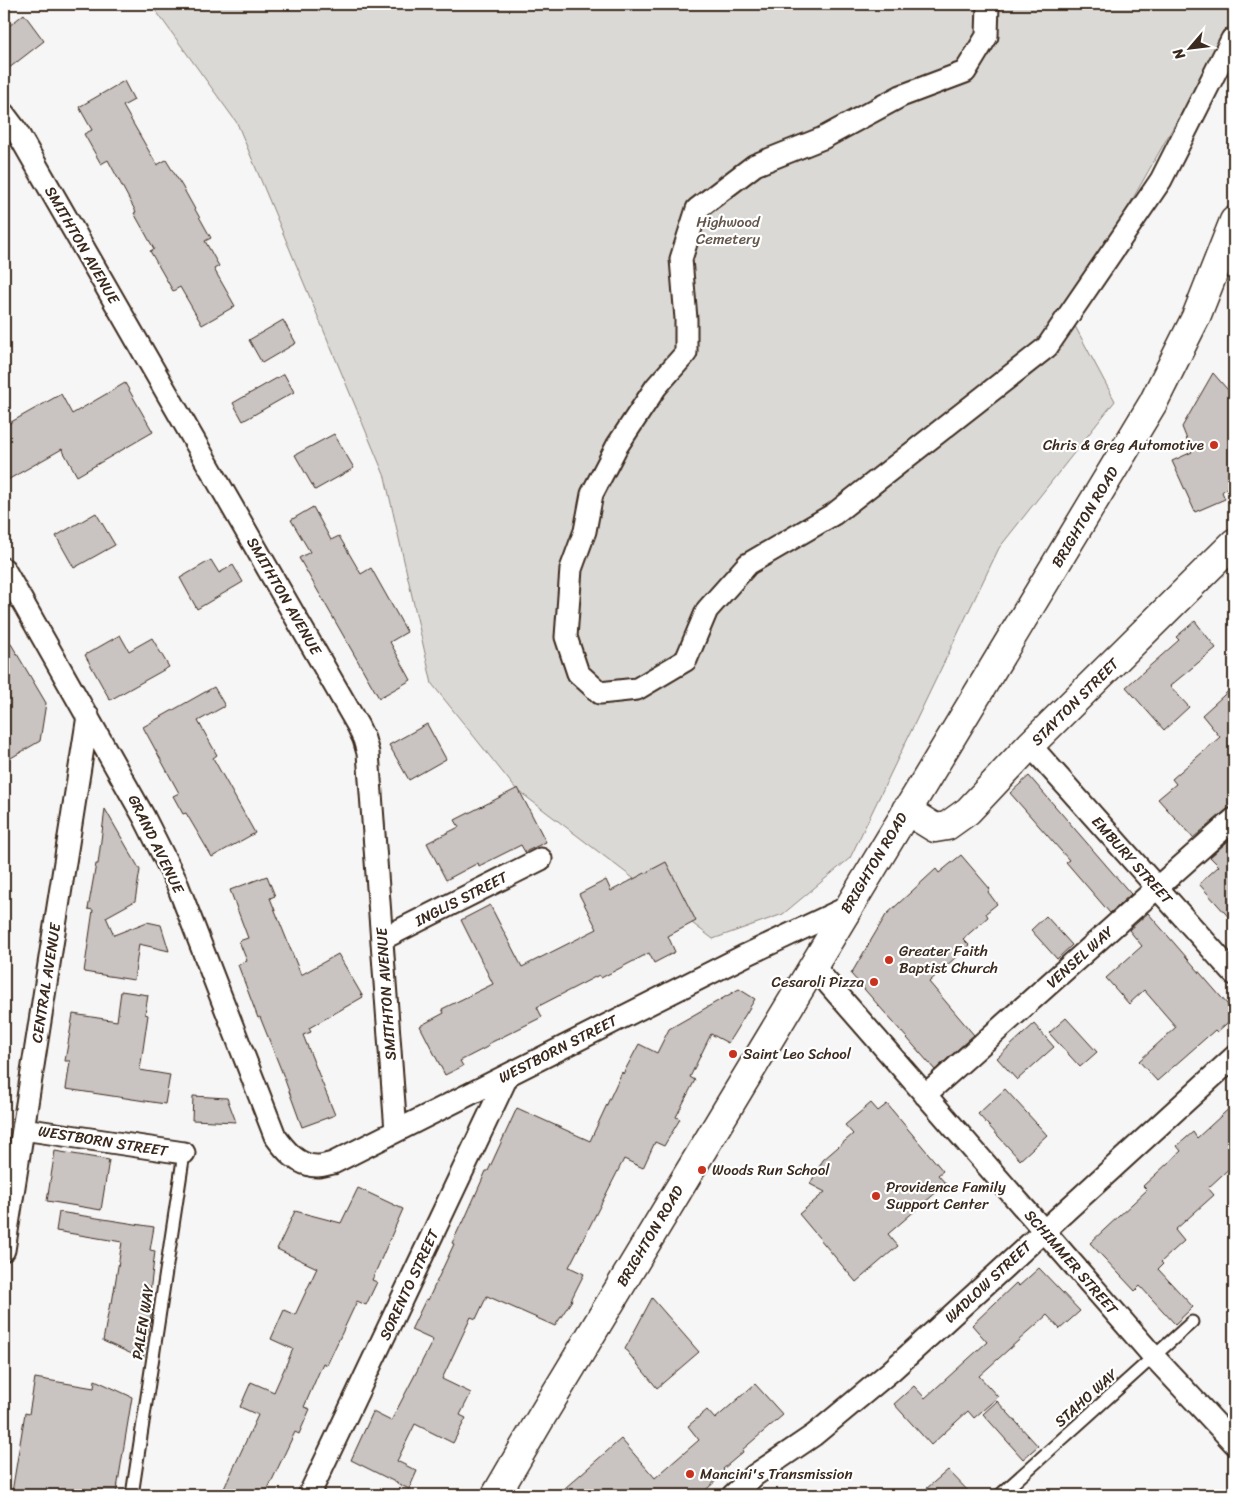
<svg xmlns="http://www.w3.org/2000/svg" width="1238" height="1499" font-family="Sriracha,sans-serif">
  <style>
    .green { fill: #dbd9d6; stroke: #8b827a }
    .building { fill: #c9c3c1; stroke: #3b2a1e }
    .lines { fill: none; stroke-linecap: round; stroke-linejoin: round }
    .lane-casing { stroke: #3b2a1e; stroke-width: 15 }
    .street-casing { stroke: #3b2a1e; stroke-width: 25 }
    .secondary-casing { stroke: #3b2a1e; stroke-width: 31 }
    .lane { stroke: #fff; stroke-width: 11 }
    .street { stroke: #fff; stroke-width: 21 }
    .secondary { stroke: #fff; stroke-width: 28 }
    .poi-dot { fill: #c8321e; stroke: #fff; stroke-width: 2 }
    .labels { text-anchor: middle; stroke-width: 4.5; stroke-linejoin: round; paint-order: stroke }
    .park-label { font-size: 15px; fill: #63564c; stroke: #fff }
    .street-label { font-size: 15px; fill: #3b2a1e; stroke: #fff }
    .poi-label { font-size: 15px; fill: #3b2a1e; stroke: #fff; text-anchor: start }
  </style>
  <rect width="100%" height="100%" fill="#f7f6f6"/>
  <filter id="ink" filterUnits="userSpaceOnUse"><feTurbulence type="fractalNoise" baseFrequency=".02" numOctaves="2"/><feDisplacementMap in="SourceGraphic" scale="10" xChannelSelector="R" yChannelSelector="G"/><feConvolveMatrix kernelMatrix="1 2 1 2 8 2 1 2 1" color-interpolation-filters="sRGB"/></filter>
  <g filter="url(#ink)">
    <path class="green" d="M151,4H1234V20L1068,313L1115,401L999,548L850,858L783,914L713,939L516,789L432,684L385,477L237,123Z"/>
    <path class="building" d="M24,14L44,41L4,72V30Z
      M124,81L134,100L123,106L157,165L166,160L182,186L211,238L205,241L219,266L214,269L235,306L202,325L180,287L173,291L150,251L154,249L134,213L136,212L108,160L101,164L84,134L92,130L79,107Z
      M283,320L296,343L262,363L249,340Z
      M1213,373L1234,397V481L1222,492L1225,499L1195,512L1172,461L1192,452L1182,427Z
      M284,374L294,392L243,421L233,403Z
      M125,383L153,432L77,476L62,449L4,482V426L61,394L72,414Z
      M334,434L354,468L315,490L295,455Z
      M313,507L331,540L339,536L361,574L371,568L407,632L390,642L411,680L379,698L299,558L310,552L291,520Z
      M96,513L115,545L74,568L56,536Z
      M211,560L219,573L233,565L243,582L197,609L180,578Z
      M1195,621L1216,648L1170,686L1189,707L1164,730L1126,687L1179,640L1176,637Z
      M4,632L46,703L40,741L4,762Z
      M120,635L129,651L152,638L169,667L110,700L85,655Z
      M1234,686V807L1226,810L1193,838L1158,799L1176,784L1172,779L1220,737L1202,715Z
      M214,687L225,706L198,721L217,755L213,758L255,833L212,857L186,813L183,814L173,796L179,793L143,727Z
      M427,724L446,759L409,780L389,745Z
      M1029,776L1131,894L1110,913L1066,862L1069,860L1010,793Z
      M518,788L546,842L525,852L521,845L479,866L478,863L446,880L427,843L459,827L455,820Z
      M105,809L140,870L135,901L106,917L114,935L147,922L161,925L169,951L139,944L134,980L84,972L93,910L88,909L96,864H98Z
      M1234,836V923L1199,884L1219,866L1210,857Z
      M961,855L990,889L988,892L997,904L986,913L988,917L963,939L969,945L929,982L974,1035L935,1070L851,974L886,915L936,869L939,873Z
      M666,862L696,921L668,936L675,952L654,963L649,953L601,978L599,975L537,1007L542,1017L488,1044L489,1046L460,1061L463,1066L445,1075L420,1026L444,1013L442,1009L493,984L461,920L490,905L522,967L597,929L579,894L606,880L611,891Z
      M267,876L275,896L270,898L301,975L338,954L363,997L309,1028L311,1032L303,1035L335,1115L302,1127L282,1072L260,1017L258,1018L238,965L247,961L239,941L248,938L230,890Z
      M1148,913L1234,1012V1017L1217,1032L1215,1030L1157,1081L1139,1061L1176,1027L1144,990L1129,1004L1106,978L1142,946L1129,930Z
      M1046,916L1072,945L1057,959L1031,930Z
      M739,989L755,999L728,1043L711,1034L690,1077L695,1080L676,1117L680,1119L664,1146L655,1142L643,1168L624,1159L569,1267L584,1274L571,1300H572L555,1326L487,1296L476,1319L471,1317L442,1379L471,1393L460,1415L466,1418L453,1443L415,1424L397,1461L417,1471L409,1489L351,1460L373,1412L391,1421L433,1340L411,1330L426,1299L428,1300L454,1244L452,1243L462,1222L463,1223L486,1171H488L517,1108L590,1141L622,1072L623,1074L639,1044L657,1053L669,1029Z
      M121,991L148,995L145,1014L148,1015L140,1070L170,1075L165,1104L66,1089L70,1061H65L73,1014L117,1021Z
      M1066,1018L1097,1052L1080,1067L1049,1033Z
      M1034,1024L1054,1047L1017,1080L997,1058Z
      M1005,1089L1047,1135L1020,1160L978,1114Z
      M193,1096L227,1098L236,1122L192,1120Z
      M871,1103L878,1111L887,1104L943,1171L938,1175L946,1184L888,1234L898,1246L856,1282L799,1214L825,1192L810,1184L823,1160L853,1134L845,1125Z
      M1234,1104V1164L1208,1188L1214,1195L1175,1230L1184,1241L1161,1262L1163,1264L1158,1269L1193,1307L1175,1324L1140,1286L1135,1291L1090,1243L1147,1190L1143,1186L1181,1151L1177,1146L1193,1132L1197,1138Z
      M55,1151L109,1160L101,1210L47,1201Z
      M358,1188L403,1209L372,1280L377,1282L366,1305L357,1301L327,1365L323,1363L304,1407L310,1409L299,1434L295,1432L265,1495H221L258,1415L240,1407L251,1382L274,1392L293,1349L271,1339L284,1310L295,1315L317,1268L277,1249L295,1211L341,1223Z
      M59,1212L154,1227L150,1250L155,1251L148,1309L152,1310L143,1359L103,1341L110,1303H112L122,1242L56,1231Z
      M1039,1268L1080,1311L1060,1329L1047,1315L979,1376L998,1397L974,1418L968,1411L931,1445L894,1404L914,1386L925,1398L987,1342L972,1325L1016,1283L1019,1286Z
      M652,1298L699,1352L657,1388L625,1349Z
      M35,1378L94,1388L95,1380L132,1397L116,1495H26L12,1492L25,1413L29,1414Z
      M755,1384L783,1415L742,1450L743,1452L723,1469L726,1472L700,1495H557L621,1439L655,1478L699,1440L688,1426L707,1410L715,1419Z
      M997,1401L1038,1446L1023,1459L983,1414Z
      M948,1470L972,1495H919Z"/>
    <g class="lines">
      <g class="lane-casing">
        <path id="lane" d="M132,1495L184,1153
          M1000,1495L1192,1322"/>
      </g>
      <g class="street-casing">
        <path id="street" d="M988,4L987,36L965,72L901,96L823,138L755,165L697,209L681,259L686,319V353L656,387L617,446L592,494L585,531L571,569L566,637L578,673L600,693L637,689L686,660L707,610L748,564L834,514L1047,347L1161,180L1232,39
          M4,114L16,130L358,726L364,739L368,753L396,1131
          M4,569L144,817L176,881L275,1136C285,1150 298,1166 317,1166C322,1166 328,1164 333,1163L746,955L848,907
          M1030,745L1234,974
          M382,939L541,859
          M813,966L1154,1357L1234,1443
          M925,1095L1234,819
          M23,1129L184,1153
          M4,1250L88,716
          M309,1495L508,1075
          M733,1495L755,1475L814,1435L891,1371L1234,1057"/>
      </g>
      <g class="secondary-casing">
        <path id="secondary" d="M906,810L935,828L947,826L968,811L1030,745L1234,543
          M496,1495L542,1416L1153,403L1196,317L1234,221"/>
      </g>
      <use href="#lane" class="lane"/>
      <use href="#street" class="street"/>
      <use href="#secondary" class="secondary"/>
    </g>
  </g>
  <g class="poi-dot">
    <circle cx="1214" cy="445" r="5"/>
    <circle cx="889" cy="960" r="5"/>
    <circle cx="874" cy="982" r="5"/>
    <circle cx="733" cy="1054" r="5"/>
    <circle cx="702" cy="1170" r="5"/>
    <circle cx="876" cy="1196" r="5"/>
    <circle cx="690" cy="1474" r="5"/>
  </g>
  <g class="labels">
    <g class="park-label">
      <text x="728" y="227">Highwood<tspan x="728" dy="17">Cemetery</tspan></text>
    </g>
    <g class="street-label">
      <text transform="translate(82 245) rotate(60)" y="5">SMITHTON AVENUE</text>
      <text transform="translate(1085 517) rotate(-59)" y="5">BRIGHTON ROAD</text>
      <text transform="translate(284 596) rotate(60)" y="5">SMITHTON AVENUE</text>
      <text transform="translate(1075 702) rotate(-45)" y="5">STAYTON STREET</text>
      <text transform="translate(156 844) rotate(64)" y="5">GRAND AVENUE</text>
      <text transform="translate(1132 860) rotate(48)" y="5">EMBURY STREET</text>
      <text transform="translate(874 863) rotate(-59)" y="5">BRIGHTON ROAD</text>
      <text transform="translate(461 899) rotate(-27)" y="5">INGLIS STREET</text>
      <text transform="translate(1080 957) rotate(-42)" y="5">VENSEL WAY</text>
      <text transform="translate(46 983) rotate(-81)" y="5">CENTRAL AVENUE</text>
      <text transform="translate(386 994) rotate(-94)" y="5">SMITHTON AVENUE</text>
      <text transform="translate(558 1049) rotate(-27)" y="5">WESTBORN STREET</text>
      <text transform="translate(103 1141) rotate(9)" y="5">WESTBORN STREET</text>
      <text transform="translate(650 1236) rotate(-59)" y="5">BRIGHTON ROAD</text>
      <text transform="translate(1071 1262) rotate(49)" y="5">SCHIMMER STREET</text>
      <text transform="translate(988 1282) rotate(-43)" y="5">WADLOW STREET</text>
      <text transform="translate(409 1285) rotate(-65)" y="5">SORENTO STREET</text>
      <text transform="translate(143 1322) rotate(-81)" y="5">PALEN WAY</text>
      <text transform="translate(1086 1398) rotate(-42)" y="5">STAHO WAY</text>
    </g>
    <g class="poi-label">
      <text x="1204" y="450" text-anchor="end">Chris &amp; Greg Automotive</text>
      <text x="899" y="956">Greater Faith<tspan x="899" dy="17">Baptist Church</tspan></text>
      <text x="864" y="987" text-anchor="end">Cesaroli Pizza</text>
      <text x="743" y="1059">Saint Leo School</text>
      <text x="712" y="1175">Woods Run School</text>
      <text x="886" y="1192">Providence Family<tspan x="886" dy="17">Support Center</tspan></text>
      <text x="700" y="1479">Mancini's Transmission</text>
    </g>
  </g>
  <rect width="1238" height="1499" fill="none" stroke="#fff" stroke-width="20"/>
  <rect x="10" y="10" width="1218" height="1479" fill="none" stroke="#3b2a1e" stroke-width="2" filter="url(#ink)"/>
  <g transform="translate(1190 48) rotate(242)" stroke="#ffffff" stroke-width="4" paint-order="stroke">
  <path d="M0-4L9 19L0 12L-9 19Z" fill="#3b2a1e"/>
  <text y="-8" font-size="14" font-weight="bold" text-anchor="middle" fill="#3b2a1e">N</text>
  </g>
</svg>
